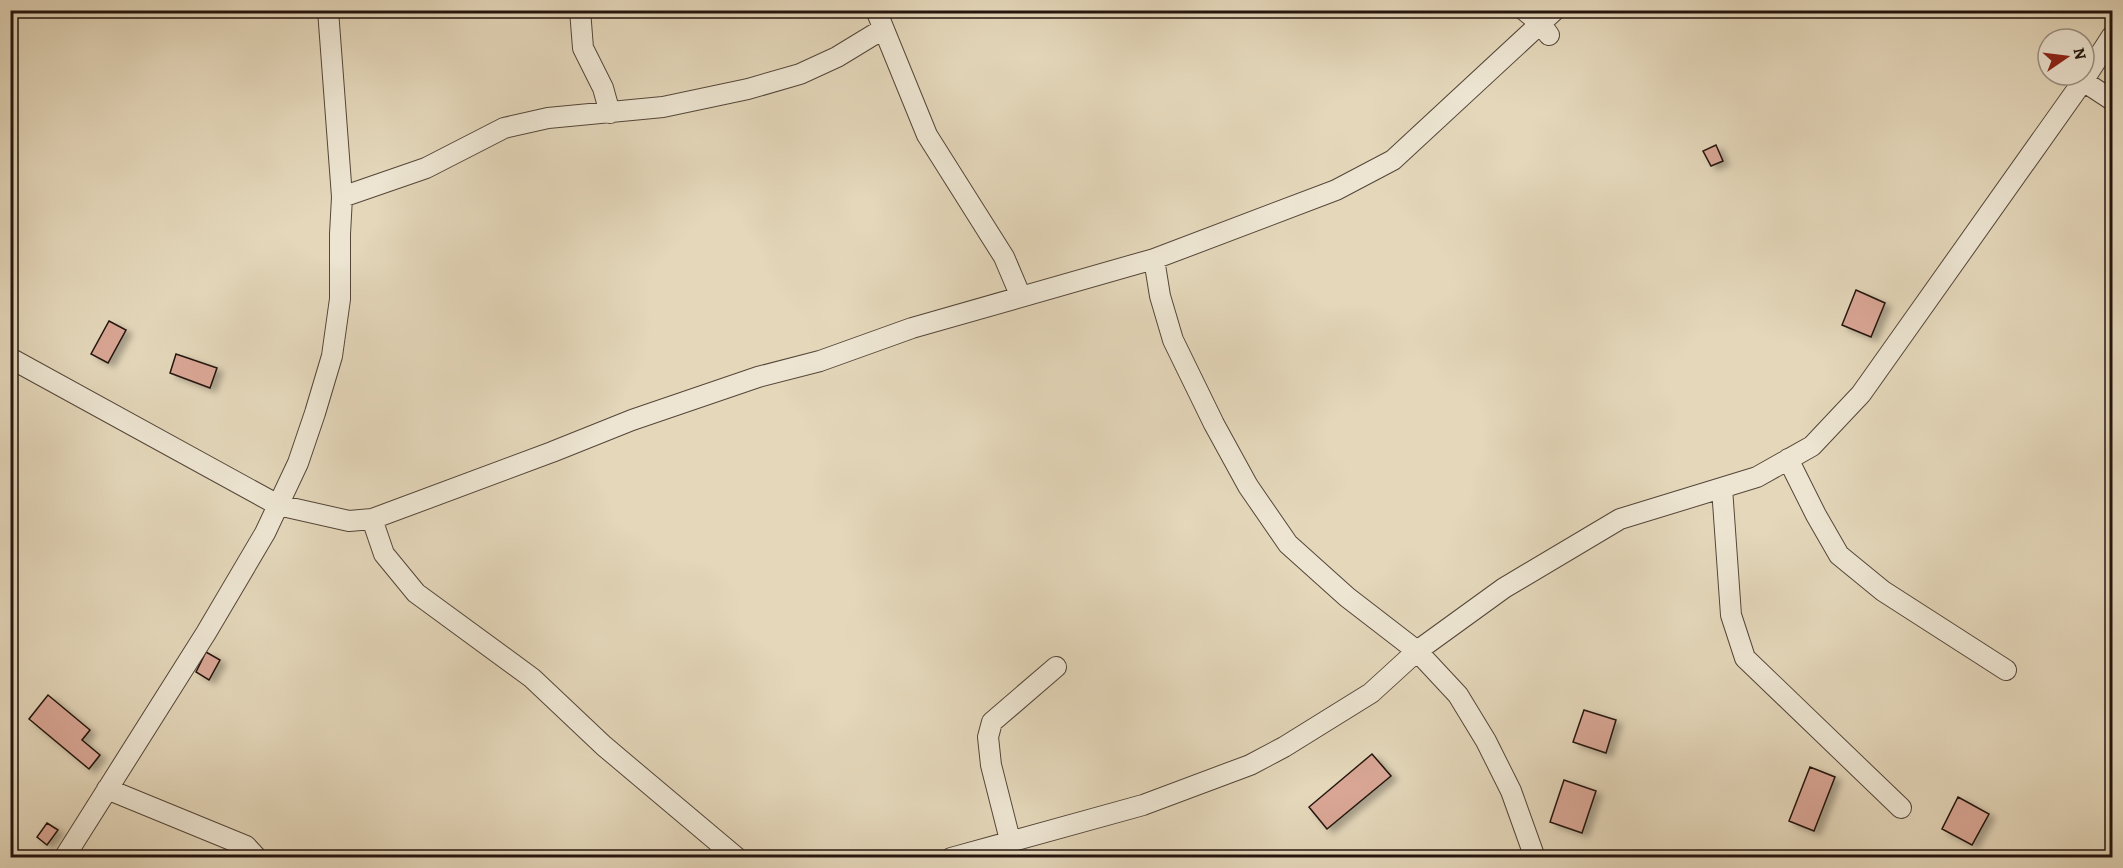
<svg xmlns="http://www.w3.org/2000/svg" width="2123" height="868" font-family="Alegreya,serif">
  <style>
    .building { fill: #d9a695; stroke: #24150e; stroke-width: 1.5; filter: url(#shadow) }
    .lines { fill: none; stroke-linecap: round; stroke-linejoin: round }
    .minor-casing { stroke: #544639; stroke-width: 22 }
    .minor { stroke: #ede5d2; stroke-width: 20 }
  </style>
  <defs>
    <filter id="shadow"><feDropShadow dx="6" dy="4" stdDeviation="3" flood-color="#0004"/></filter>
  </defs>
  <rect width="100%" height="100%" fill="#e4d7ba"/>
  <filter id="stains"><feTurbulence type="fractalNoise" baseFrequency=".00333" numOctaves="4"/><feColorMatrix values="0 0 0 0 .2 0 0 0 0 .09 0 0 0 0 .02 0 0 0 .5 -.17"/></filter>
  <radialGradient id="worn" r=".72"><stop offset=".6" stop-color="#630" stop-opacity="0"/><stop offset="1" stop-color="#630" stop-opacity=".3"/></radialGradient>
  <path class="building" d="M1716,145L1723,161L1711,166L1703,151Z
    M1856,290L1885,303L1871,337L1842,325Z
    M109,321L126,330L108,363L91,354Z
    M176,354L217,368L210,388L170,373Z
    M206,652L220,660L209,680L196,672Z
    M48,695L90,730L82,740L100,755L89,769L29,719Z
    M1584,710L1616,720L1606,753L1573,742Z
    M1372,754L1391,776L1327,829L1309,807Z
    M1810,767L1835,777L1814,831L1789,821Z
    M1564,780L1596,791L1582,833L1550,822Z
    M1958,797L1989,814L1972,845L1942,829Z
    M47,823L58,830L47,845L37,837Z"/>
  <g class="lines">
    <g class="minor-casing">
      <path id="minor" d="M580,10L583,48L603,88L610,113
        M876,10L927,135L1004,257L1021,297
        M1524,10L1540,23L1549,35
        M2083,81L2112,100
        M342,197L426,168L504,128L548,118L663,107L748,89L800,74L837,57L883,29
        M1154,259L1160,296L1173,340L1214,424L1248,486L1288,544L1347,597L1417,651L1458,695L1486,741L1511,791L1535,858
        M10,358L278,505L349,521L372,519L552,452L632,420L758,377L820,361L912,328L1154,259L1336,190L1393,160L1555,10
        M1788,459L1816,515L1839,555L1883,591L2006,670
        M1722,488L1731,615L1745,658L1901,808
        M372,519L384,554L416,593L532,678L604,746L737,858
        M107,789L246,846L257,858
        M1010,840L991,765L988,737L992,722L1056,667
        M64,858L206,633L265,533L298,463L315,413L332,356L340,299V234L342,197L328,10
        M951,858L1143,805L1250,765L1284,747L1371,693L1417,651L1504,588L1620,519L1757,477L1812,446L1861,394L2083,81L2112,36"/>
    </g>
    <use href="#minor" class="minor"/>
  </g>
  <rect width="2123" height="868" fill="none" stroke="#e4d7ba" stroke-width="36"/>
  <rect x="12" y="12" width="2099" height="844" fill="none" stroke="#24150e" stroke-width="3"/>
  <rect x="18" y="18" width="2087" height="832" fill="none" stroke="#24150e" stroke-width="1.5"/>
  <g transform="translate(2066 57) rotate(76)"><circle r="28" fill="#ede5d2" stroke="#9d9284" stroke-width="1.5"/>
  <path d="M0-4.5L10 22L0 15L-10 22Z" fill="#8f2418"/>
  <text y="-9" font-size="16" font-weight="bold" text-anchor="middle" fill="#24150e">N</text>
  </g>
  <rect width="100%" height="100%" filter="url(#stains)"/>
  <rect width="100%" height="100%" fill="url(#worn)"/>
</svg>
